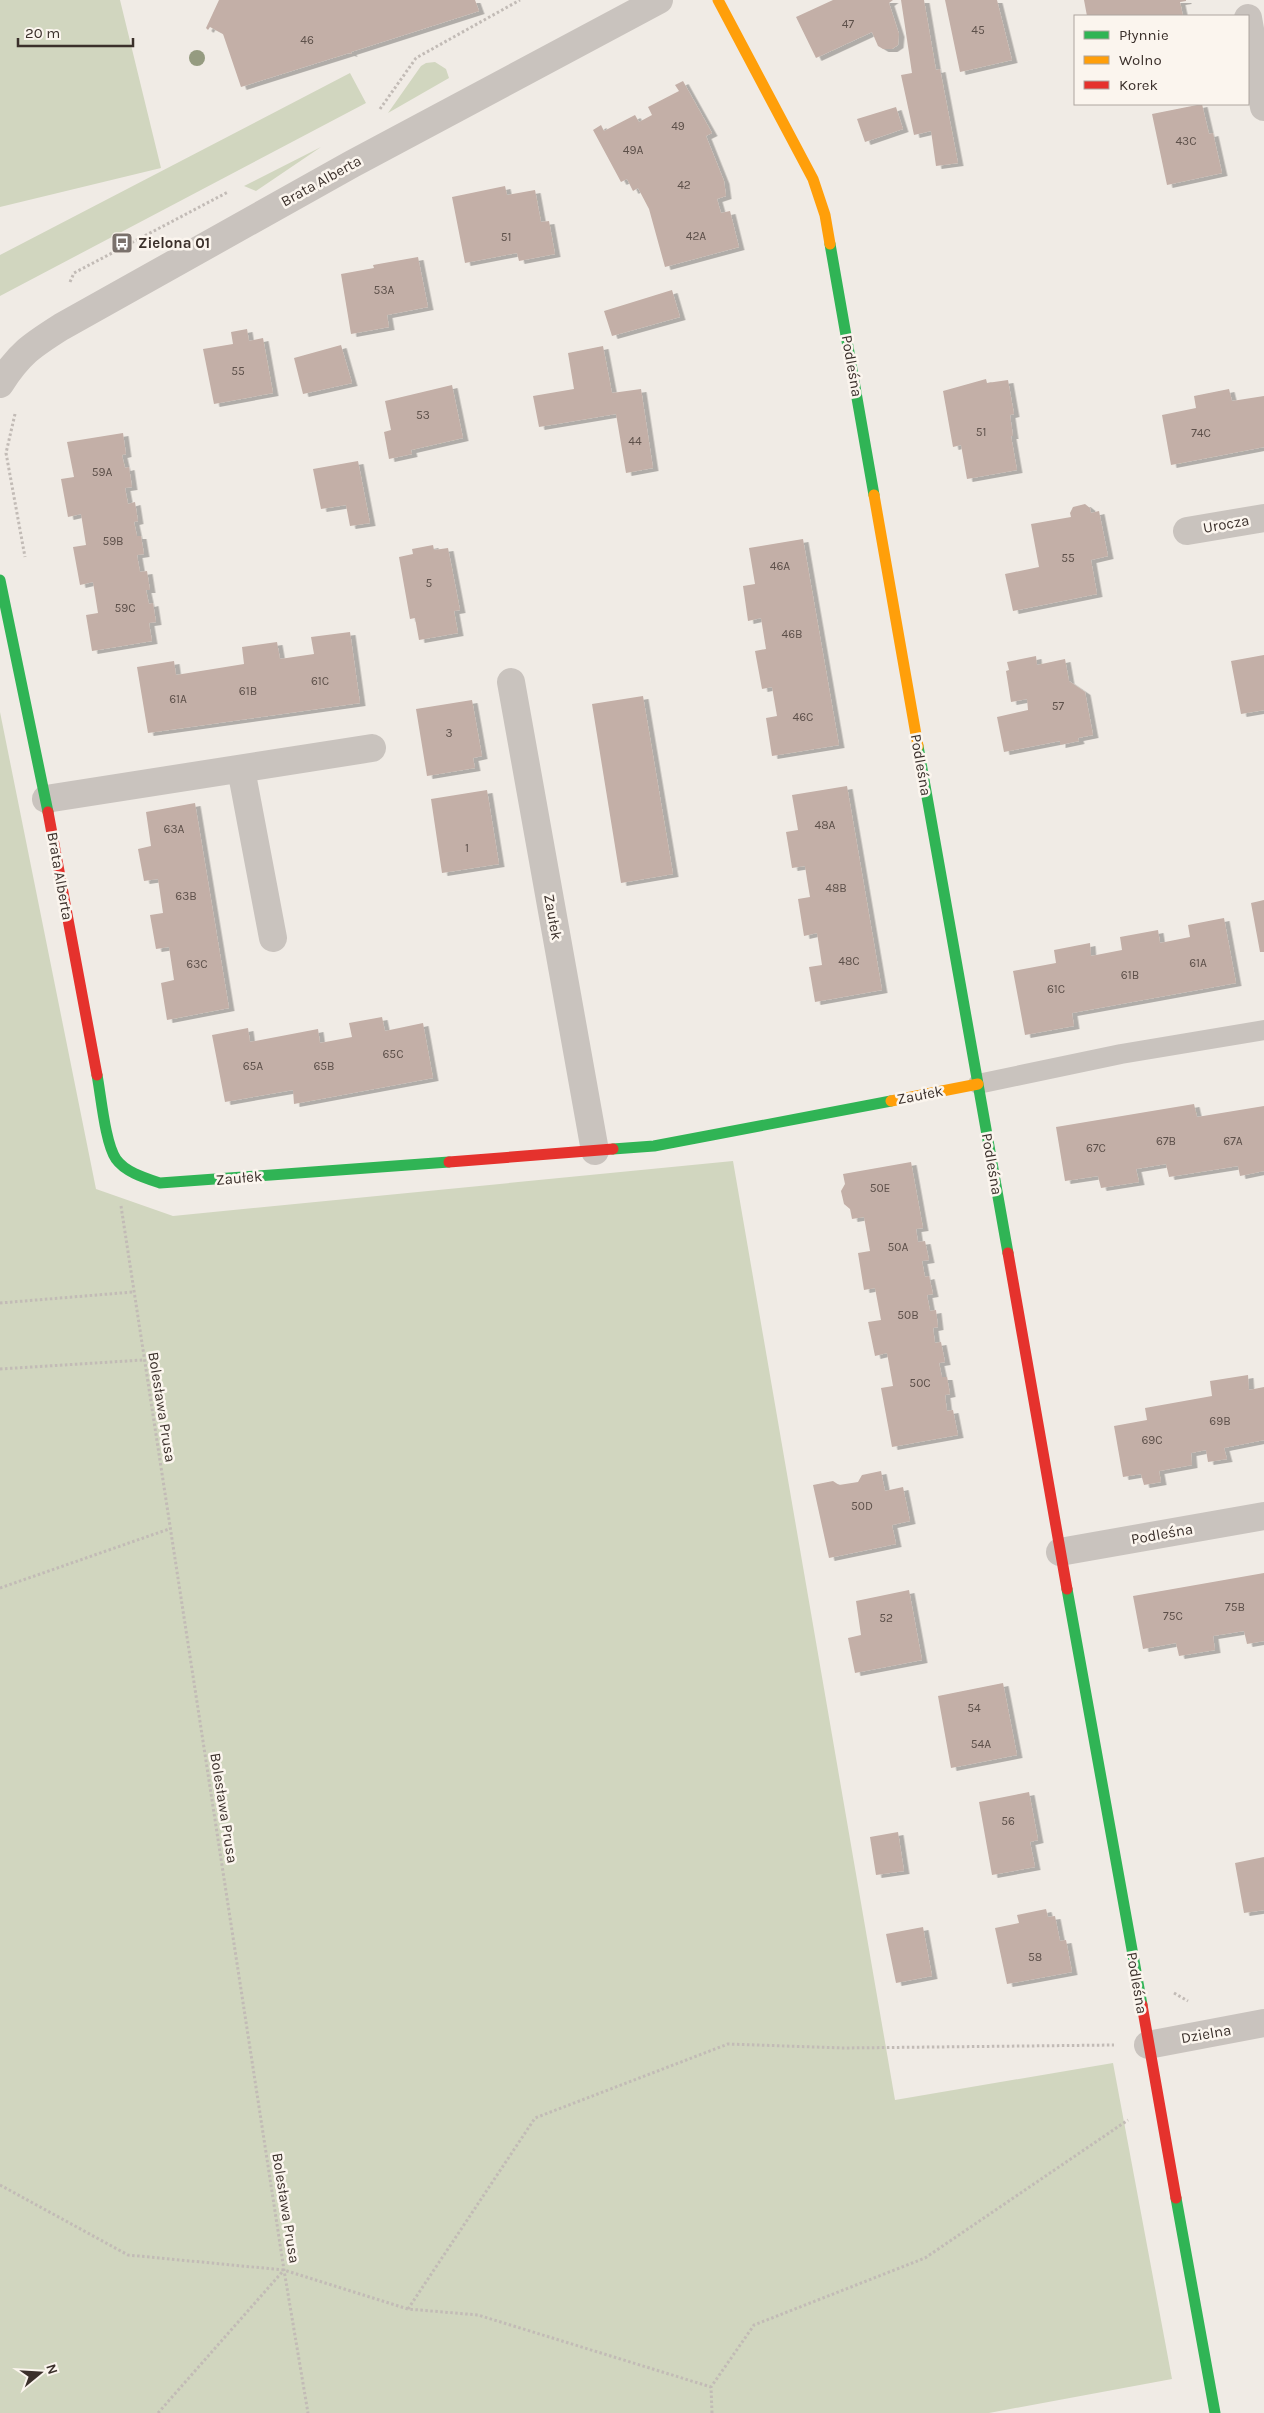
<svg xmlns="http://www.w3.org/2000/svg" width="1264" height="2413" font-family="Karla,sans-serif">
  <style>
    .green { fill: #d1d6bf }
    .building { fill: #c3afa7; filter: url(#shadow) }
    .lines { fill: none; stroke-linecap: round; stroke-linejoin: round }
    .path { stroke: #c2bbb6; stroke-width: 3; stroke-dasharray: 2.5 2.5; stroke-linecap: butt }
    .lane { stroke: #c9c3be; stroke-width: 20 }
    .street { stroke: #c9c3be; stroke-width: 28 }
    .fast { stroke: #30b455; stroke-width: 11 }
    .slow { stroke: #ff9f0a; stroke-width: 11 }
    .jam { stroke: #e5322d; stroke-width: 11 }
    .tree { fill: #959b80 }
    .labels { text-anchor: middle; stroke-width: 5; stroke-linejoin: round; paint-order: stroke }
    .number-label { font-size: 12px; fill: #5d504a }
    .street-label { font-size: 15px; fill: #3b302b; stroke: #fbf5ee }
    .poi-label { font-size: 15px; font-weight: bold; fill: #3b302b; stroke: #fbf5ee; text-anchor: start }
  </style>
  <defs>
    <filter id="shadow"><feDropShadow dx="5.5" dy="3" stdDeviation="0" flood-color="#0004"/></filter>
  </defs>
  <rect width="100%" height="100%" fill="#f0ebe5"/>
  <path class="green" d="M0,0H120L161,168L0,207Z
    M435,62L446,69L449,78L388,113L421,66L426,63Z
    M350,73L366,103L0,296V255Z
    M321,147L256,191L244,186Z
    M0,712L96,1189L173,1216L733,1161L895,2100L1113,2063L1172,2379L989,2413H0Z"/>
  <path class="building" d="M219,0H475L479,11L351,52L352,54L349,53L241,87L223,34L210,27L208,30L206,28Z
    M833,0H893L889,3L899,34L898,45L892,49H883L878,46L872,32L816,58L796,17Z
    M901,0H924L936,70L940,69L958,163L936,166L931,131L914,135L901,75L912,73Z
    M945,0H997L1012,60L960,72Z
    M1084,0H1186V1L1180,2L1183,16H1087Z
    M683,81L712,133L706,136L724,181L726,196L717,199L721,213L730,211L739,247L665,267L649,209L638,188L633,191L627,179L621,182L593,130L601,125L604,131L635,115L639,122L652,115L648,107L679,91L675,85Z
    M1202,104L1209,134L1213,133L1222,173L1167,185L1152,114Z
    M896,107L903,129L865,142L857,119Z
    M505,186L507,195L535,190L541,222L549,221L555,254L519,261L517,253L465,263L452,197Z
    M418,257L428,307L387,315L389,327L351,334L341,274L374,268L373,265Z
    M672,290L680,317L612,336L604,311Z
    M247,329L249,341L263,338L273,393L214,404L203,349L233,344L231,332Z
    M341,345L352,383L303,394L294,358Z
    M603,346L612,393L641,389L653,468L626,473L616,414L539,427L533,396L574,389L568,353Z
    M986,379L987,383L1008,380L1014,414L1010,415L1013,436H1011L1017,470L967,479L961,445L953,447L943,391Z
    M452,385L463,438L411,450L412,454L389,459L384,432L391,430L385,401Z
    M1229,389L1232,401L1264,396V447L1171,465L1162,415L1196,408L1194,396Z
    M123,433L126,454L122,455L125,468L129,467L132,487L125,488L128,504L135,502L138,521L134,522L137,536H141L144,554L137,555L140,572L147,571L150,590H146L149,604L153,603L156,622L149,623L152,641L92,651L86,615L98,613L93,582L80,585L73,547L86,545L81,514L68,517L61,479L74,477L67,442Z
    M358,461L370,523L350,526L346,505L321,509L313,469Z
    M1085,504L1090,508L1091,513L1099,511L1108,556L1091,560L1097,594L1013,611L1005,574L1039,567L1031,524L1071,517L1070,513L1073,507Z
    M803,539L839,745L772,756L766,718L777,716L772,687L762,689L755,651L766,649L761,618L748,621L743,586L755,584L749,548Z
    M433,545L434,550L448,548L460,610L454,611L458,633L419,640L415,618L410,619L399,557L413,554L412,549Z
    M350,632L360,703L148,733L137,667L174,661L176,675L244,664L242,647L277,642L280,659L314,654L311,637Z
    M1264,655V710L1241,714L1231,661Z
    M1036,656L1037,665L1065,659L1069,681L1085,692L1093,735L1078,738L1079,741L1060,745V741L1004,752L997,717L1028,710L1027,699L1011,702L1006,671L1009,670L1007,662Z
    M643,696L673,874L621,883L592,704Z
    M472,700L482,756L473,758L475,768L427,776L416,709Z
    M847,786L882,990L815,1002L809,967L822,965L817,933L804,936L798,899L810,897L807,879L805,866L792,868L786,832L798,830L792,795Z
    M487,790L499,864L442,873L431,799Z
    M195,803L229,1008L167,1020L161,983L174,980L169,947L156,949L150,915L163,913L158,879L144,881L138,849L151,846L146,812Z
    M1264,900V952H1260L1251,903Z
    M1224,918L1236,983L1072,1013L1074,1026L1025,1035L1013,971L1056,963L1054,950L1090,943L1091,956L1122,950L1120,937L1158,930L1160,943L1190,937L1188,925Z
    M382,1017L385,1031L423,1023L433,1078L294,1104L293,1090L225,1102L212,1035L248,1028L250,1042L318,1029L320,1043L352,1037L349,1023Z
    M1194,1104L1197,1117L1264,1106V1171L1240,1176L1238,1166L1169,1177L1166,1164L1136,1169L1139,1182L1101,1188L1098,1176L1065,1181L1056,1127Z
    M911,1162L923,1228L916,1229L918,1242L925,1241L929,1260L922,1261L925,1277L929,1276L933,1294L927,1295L930,1311L936,1310L938,1327L933,1328L935,1343L941,1342L945,1362L939,1363L942,1377H947L950,1394L945,1395L947,1411L953,1410L958,1435L892,1447L881,1388L893,1386L887,1353L875,1356L868,1322L881,1320L875,1288L864,1290L858,1253L870,1251L864,1217L852,1219L850,1209L844,1204L841,1191L845,1184L843,1174Z
    M1248,1375L1249,1390L1264,1387V1440L1224,1448L1227,1459L1208,1462L1206,1450L1191,1453L1192,1465L1159,1471L1161,1482L1144,1485L1141,1474L1123,1477L1114,1426L1147,1420L1145,1408L1212,1396L1210,1381Z
    M881,1471L885,1491L903,1487L910,1521L892,1525L896,1544L829,1558L813,1485L833,1481L839,1485L858,1482L862,1475Z
    M1264,1573V1641L1247,1644L1244,1631L1213,1636L1215,1650L1179,1656L1176,1643L1143,1649L1133,1596Z
    M909,1590L922,1660L855,1673L848,1638L861,1635L856,1601Z
    M1003,1683L1017,1755L951,1768L938,1696Z
    M1029,1792L1038,1840L1030,1842L1035,1867L992,1875L979,1802Z
    M898,1832L904,1871L876,1875L870,1837Z
    M1264,1857V1910L1244,1913L1235,1863Z
    M1046,1909L1048,1917L1055,1916L1060,1941L1066,1940L1072,1972L1007,1984L995,1928L1019,1923L1017,1915Z
    M923,1927L932,1976L896,1983L886,1934Z"/>
  <g class="lines">
    <path class="path" d="M380,109L416,58L520,0
      M70,282L74,273L228,192
      M15,414L6,453L25,557
      M121,1206L284,2270L308,2413
      M0,1303L133,1292
      M0,1369L143,1360
      M0,1588L169,1529
      M1174,1993L1188,2001
      M0,2185L128,2255L284,2270L408,2309L478,2315L711,2387
      M408,2309L535,2118L728,2044L843,2048L1114,2045
      M158,2413L283,2271
      M712,2413L711,2387L754,2325L925,2258L1128,2120"/>
    <path class="lane" d="M978,1084L1121,1054L1264,1030"/>
    <path class="street" d="M1248,18L1264,107
      M0,384C19,354 31,346 61,327L352,164L659,0
      M1187,531L1264,518
      M511,682L595,1151
      M241,769L273,938
      M46,799L372,748
      M1060,1552L1264,1516
      M1148,2045L1264,2023"/>
    <path class="fast" d="M830,244L874,495
      M0,580L48,812
      M918,746L1008,1253
      M97,1075C101,1095 105,1143 116,1159C125,1172 145,1178 160,1183L449,1162
      M613,1149L654,1146L891,1101
      M1067,1589L1142,2005
      M1176,2198L1215,2413"/>
    <path class="slow" d="M718,0L813,179L825,215L830,244
      M874,495L918,746
      M891,1101L978,1084"/>
    <path class="jam" d="M48,812L97,1075
      M449,1162L613,1149
      M1008,1253L1067,1589
      M1142,2005L1176,2198"/>
  </g>
  <circle class="tree" cx="197" cy="58" r="8"/>
  <defs>
    <g id="bus-square" transform="scale(1.125)"><rect x="-9" y="-9" width="18" height="18" rx="4" fill="#7a716c" stroke="#fbf5ee"/><path d="M-5-6H5V4H4V6H2V4H-2V6H-4V4H-5ZM-3.5-4V0h7V-4ZM-3.5 1.2v1.5H-2V1.2ZM2 1.2v1.5H3.5V1.2Z" fill="#fff"/></g>
  </defs>
  <g fill-rule="evenodd">
    <use href="#bus-square" x="122" y="243"/>
  </g>
  <g class="labels">
    <g class="number-label">
      <text x="848" y="28">47</text>
      <text x="978" y="34">45</text>
      <text x="307" y="44">46</text>
      <text x="678" y="130">49</text>
      <text x="1186" y="145">43C</text>
      <text x="633" y="154">49A</text>
      <text x="684" y="189">42</text>
      <text x="696" y="240">42A</text>
      <text x="506" y="241">51</text>
      <text x="384" y="294">53A</text>
      <text x="238" y="375">55</text>
      <text x="423" y="419">53</text>
      <text x="981" y="436">51</text>
      <text x="1201" y="437">74C</text>
      <text x="635" y="445">44</text>
      <text x="102" y="476">59A</text>
      <text x="113" y="545">59B</text>
      <text x="1068" y="562">55</text>
      <text x="780" y="570">46A</text>
      <text x="429" y="587">5</text>
      <text x="125" y="612">59C</text>
      <text x="792" y="638">46B</text>
      <text x="320" y="685">61C</text>
      <text x="248" y="695">61B</text>
      <text x="178" y="703">61A</text>
      <text x="1058" y="710">57</text>
      <text x="803" y="721">46C</text>
      <text x="449" y="737">3</text>
      <text x="825" y="829">48A</text>
      <text x="174" y="833">63A</text>
      <text x="467" y="852">1</text>
      <text x="836" y="892">48B</text>
      <text x="186" y="900">63B</text>
      <text x="849" y="965">48C</text>
      <text x="1198" y="967">61A</text>
      <text x="197" y="968">63C</text>
      <text x="1130" y="979">61B</text>
      <text x="1056" y="993">61C</text>
      <text x="393" y="1058">65C</text>
      <text x="253" y="1070">65A</text>
      <text x="324" y="1070">65B</text>
      <text x="1166" y="1145">67B</text>
      <text x="1233" y="1145">67A</text>
      <text x="1096" y="1152">67C</text>
      <text x="880" y="1192">50E</text>
      <text x="898" y="1251">50A</text>
      <text x="908" y="1319">50B</text>
      <text x="920" y="1387">50C</text>
      <text x="1220" y="1425">69B</text>
      <text x="1152" y="1444">69C</text>
      <text x="862" y="1510">50D</text>
      <text x="1235" y="1611">75B</text>
      <text x="1173" y="1620">75C</text>
      <text x="886" y="1622">52</text>
      <text x="974" y="1712">54</text>
      <text x="981" y="1748">54A</text>
      <text x="1008" y="1825">56</text>
      <text x="1035" y="1961">58</text>
    </g>
    <g class="street-label">
      <text transform="translate(321 181) rotate(-29)" y="5">Brata Alberta</text>
      <text transform="translate(852 366) rotate(80)" y="5">Podleśna</text>
      <text transform="translate(1226 524) rotate(-10)" y="5">Urocza</text>
      <text transform="translate(921 765) rotate(80)" y="5">Podleśna</text>
      <text transform="translate(60 876) rotate(80)" y="5">Brata Alberta</text>
      <text transform="translate(553 917) rotate(80)" y="5">Zaułek</text>
      <text transform="translate(920 1095) rotate(-11)" y="5">Zaułek</text>
      <text transform="translate(992 1164) rotate(80)" y="5">Podleśna</text>
      <text transform="translate(239 1178) rotate(-5)" y="5">Zaułek</text>
      <text transform="translate(162 1407) rotate(81)" y="5">Bolesława Prusa</text>
      <text transform="translate(1162 1534) rotate(-10)" y="5">Podleśna</text>
      <text transform="translate(224 1808) rotate(81)" y="5">Bolesława Prusa</text>
      <text transform="translate(1137 1983) rotate(80)" y="5">Podleśna</text>
      <text transform="translate(1206 2034) rotate(-10)" y="5">Dzielna</text>
      <text transform="translate(286 2208) rotate(81)" y="5">Bolesława Prusa</text>
    </g>
    <g class="poi-label">
      <text x="138" y="248">Zielona 01</text>
    </g>
  </g>
  <rect x="1074" y="15" width="175" height="90" fill="#fbf5ee" stroke="#aea6a0"/>
  <rect x="1084" y="31" width="25" height="8" fill="#30b455" stroke="#aea6a0"/>
  <text x="1119" y="40" font-size="15" fill="#3b302b">Płynnie</text>
  <rect x="1084" y="56" width="25" height="8" fill="#ff9f0a" stroke="#aea6a0"/>
  <text x="1119" y="65" font-size="15" fill="#3b302b">Wolno</text>
  <rect x="1084" y="81" width="25" height="8" fill="#e5322d" stroke="#aea6a0"/>
  <text x="1119" y="90" font-size="15" fill="#3b302b">Korek</text>
  <g transform="translate(40 2373) rotate(72)" stroke="#fbf5ee" stroke-width="4" paint-order="stroke">
  <path d="M0-4L9 19L0 12L-9 19Z" fill="#3b302b"/>
  <text y="-8" font-size="14" font-weight="bold" text-anchor="middle" fill="#3b302b">N</text>
  </g>
  <path d="M18 38v8h115v-8" fill="none" stroke="#3b302b" stroke-width="2.5"/>
  <text x="25" y="38" font-size="15" fill="#3b302b" stroke="#fbf5ee" stroke-width="4" paint-order="stroke">20 m</text>
</svg>
